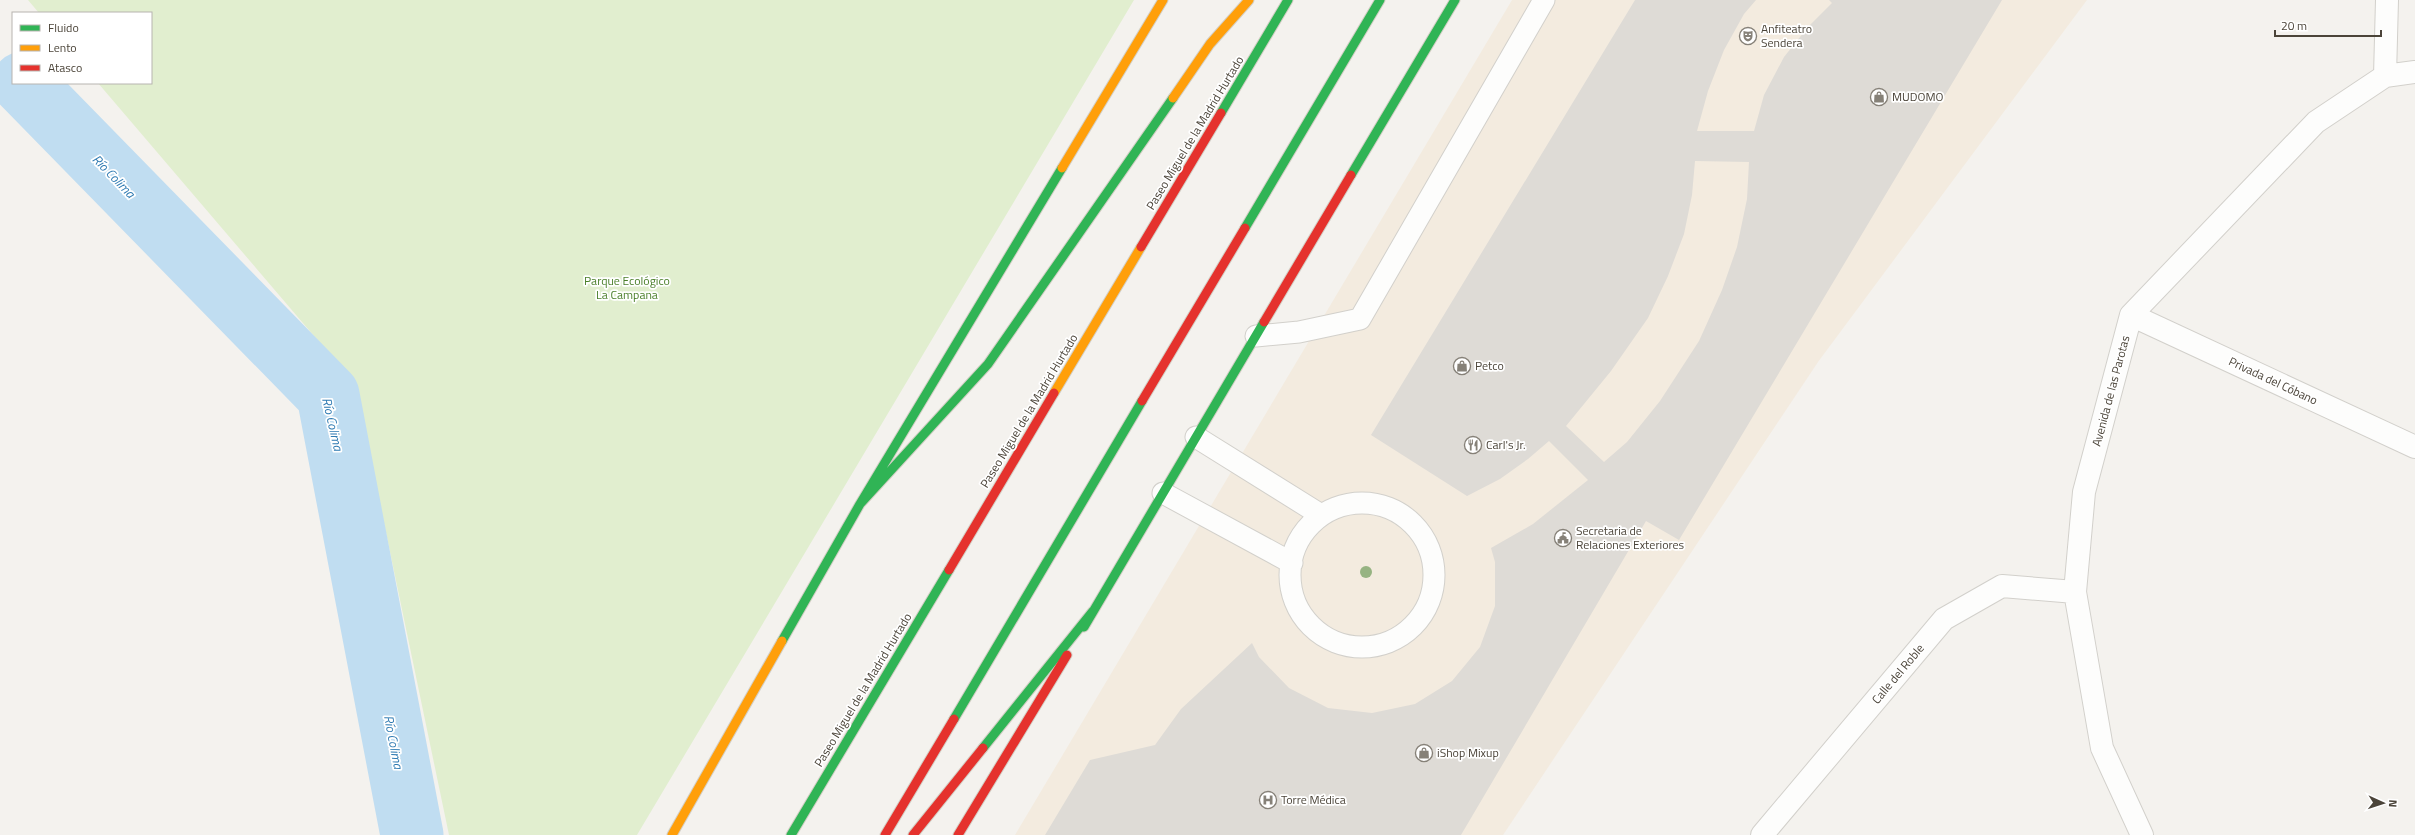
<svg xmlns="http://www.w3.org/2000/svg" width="2415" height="835" font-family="'Titillium Web',sans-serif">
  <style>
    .commercial { fill: #f3ebdf }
    .green { fill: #e1eecf }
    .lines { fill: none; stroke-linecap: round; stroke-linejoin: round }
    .river { stroke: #c0ddf1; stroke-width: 63 }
    .building { fill: #dedbd6; fill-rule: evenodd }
    .lane-casing { stroke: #d2d0cb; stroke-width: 23 }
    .street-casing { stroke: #d2d0cb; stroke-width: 24 }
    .fast-casing { stroke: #d3cfc5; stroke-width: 11 }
    .slow-casing { stroke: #d3cfc5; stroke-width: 11 }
    .jam-casing { stroke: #d3cfc5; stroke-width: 11 }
    .lane { stroke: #fdfdfc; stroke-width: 21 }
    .street { stroke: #fdfdfc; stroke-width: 22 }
    .fast { stroke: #30b455; stroke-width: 9 }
    .slow { stroke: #ff9f0a; stroke-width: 9 }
    .jam { stroke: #e5322d; stroke-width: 9 }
    .tree { fill: #96b382 }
    .labels { text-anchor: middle; stroke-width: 3.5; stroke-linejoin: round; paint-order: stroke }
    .poi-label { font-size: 12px; fill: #4b4439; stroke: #fff; text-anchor: start }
    .street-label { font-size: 12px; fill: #4b4439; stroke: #fff }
    .park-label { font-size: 12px; fill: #4a7f2a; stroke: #fff }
    .water-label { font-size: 13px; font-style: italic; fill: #2e7ab2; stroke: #fff }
  </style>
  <rect width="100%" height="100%" fill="#f4f2ee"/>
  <path class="commercial" d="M1512,0H2087L1818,362L1503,835H1015Z"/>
  <path class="green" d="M28,0H1134L637,835H449L355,384L98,83H151V13H39Z"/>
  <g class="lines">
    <path class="river" d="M23,83L328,395L412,835"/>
  </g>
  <path class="building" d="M1635,0H1756L1744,14L1724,50L1708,91L1697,131H1754L1764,95L1784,57L1808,27L1832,3L1829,0H2002L1679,540L1646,521L1461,835H1045L1090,760L1155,745L1181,709L1252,643L1259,657L1289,688L1328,708L1372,713L1415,704L1452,681L1480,647L1495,606V562L1491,548L1533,524L1588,480L1549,441L1528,459L1500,479L1467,496L1371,435ZM1695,161L1749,162L1747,199L1737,247L1722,290L1699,341L1660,401L1627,442L1604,462L1566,426L1611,371L1648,318L1668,276L1684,234L1692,195Z"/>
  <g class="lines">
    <g class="lane-casing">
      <path id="lane" d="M1256,336L1299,332L1360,319L1544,0
        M1196,437L1321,515
        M1163,493L1292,563
        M1290 575a72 72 0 1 1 144 0a72 72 0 1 1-144 0Z"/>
    </g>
    <g class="street-casing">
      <path id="street" d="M2385,76L2387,0
        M2131,315L2415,447
        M1762,835L1944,619L2002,586L2075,592
        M2142,835L2102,748L2075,592L2084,492L2131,315L2316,122L2385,76L2415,72"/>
    </g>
    <g class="fast-casing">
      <path id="fast" d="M1221,113L1288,0
        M1351,175L1455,0
        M1245,228L1380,0
        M860,504L988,364L1173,98
        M1084,627L1264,322
        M782,641L860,504L1062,168
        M954,719L1142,401
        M983,748L1093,611
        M791,835L949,570"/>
    </g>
    <g class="slow-casing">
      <path id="slow" d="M1173,98L1210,44L1249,0
        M1062,168L1163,0
        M1054,393L1141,247
        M672,835L782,641"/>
    </g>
    <g class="jam-casing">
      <path id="jam" d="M1141,247L1221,113
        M1264,322L1351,175
        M1142,401L1245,228
        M949,570L1054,393
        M885,835L954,719
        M913,835L983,748
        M958,835L1067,655"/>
    </g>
    <use href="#lane" class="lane"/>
    <use href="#street" class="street"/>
    <use href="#fast" class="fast"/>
    <use href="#slow" class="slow"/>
    <use href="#jam" class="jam"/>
  </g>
  <circle class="tree" cx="1366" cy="572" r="6"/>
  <defs>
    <g id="theatre-ring" transform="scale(0.9)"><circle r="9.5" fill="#fff" stroke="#868178" stroke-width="1.5"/><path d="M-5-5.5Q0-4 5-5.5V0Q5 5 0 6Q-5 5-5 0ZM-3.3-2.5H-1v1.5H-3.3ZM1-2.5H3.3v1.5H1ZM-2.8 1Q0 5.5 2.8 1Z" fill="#868178"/></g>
    <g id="shop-ring" transform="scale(0.9)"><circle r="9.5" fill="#fff" stroke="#868178" stroke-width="1.5"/><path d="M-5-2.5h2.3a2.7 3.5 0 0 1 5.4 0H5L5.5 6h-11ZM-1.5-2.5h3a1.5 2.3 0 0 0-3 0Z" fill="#868178"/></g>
    <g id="restaurant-ring" transform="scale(0.9)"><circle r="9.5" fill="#fff" stroke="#868178" stroke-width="1.5"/><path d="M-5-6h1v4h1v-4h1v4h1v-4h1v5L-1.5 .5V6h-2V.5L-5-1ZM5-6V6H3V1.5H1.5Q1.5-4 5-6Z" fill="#868178"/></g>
    <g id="civic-ring" transform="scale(0.9)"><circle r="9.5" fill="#fff" stroke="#868178" stroke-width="1.5"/><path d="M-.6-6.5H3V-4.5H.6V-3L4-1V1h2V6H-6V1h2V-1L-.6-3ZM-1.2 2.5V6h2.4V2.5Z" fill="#868178"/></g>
    <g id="hospital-ring" transform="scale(0.9)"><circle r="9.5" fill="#fff" stroke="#868178" stroke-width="1.5"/><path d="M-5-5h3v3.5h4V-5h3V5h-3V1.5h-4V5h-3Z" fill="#868178"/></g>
  </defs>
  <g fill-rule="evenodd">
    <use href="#theatre-ring" x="1748" y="36"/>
    <use href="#shop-ring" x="1879" y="97"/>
    <use href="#shop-ring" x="1462" y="366"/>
    <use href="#restaurant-ring" x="1473" y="445"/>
    <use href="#civic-ring" x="1563" y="538"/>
    <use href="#shop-ring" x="1424" y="753"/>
    <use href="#hospital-ring" x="1268" y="800"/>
  </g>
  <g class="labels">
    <g class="poi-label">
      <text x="1761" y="33">Anfiteatro<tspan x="1761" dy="14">Sendera</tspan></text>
      <text x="1892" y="101">MUDOMO</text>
      <text x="1475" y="370">Petco</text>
      <text x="1486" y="449">Carl's Jr.</text>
      <text x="1576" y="535">Secretaria de<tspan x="1576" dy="14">Relaciones Exteriores</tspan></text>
      <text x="1437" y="757">iShop Mixup</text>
      <text x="1281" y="804">Torre Médica</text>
    </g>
    <g class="street-label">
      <text transform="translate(1195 133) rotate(-59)" y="4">Paseo Miguel de la Madrid Hurtado</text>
      <text transform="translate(2273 381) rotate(25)" y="4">Privada del Cóbano</text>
      <text transform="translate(2111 391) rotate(-75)" y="4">Avenida de las Parotas</text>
      <text transform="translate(1029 411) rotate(-59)" y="4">Paseo Miguel de la Madrid Hurtado</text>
      <text transform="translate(1898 674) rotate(-50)" y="4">Calle del Roble</text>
      <text transform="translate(863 690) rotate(-59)" y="4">Paseo Miguel de la Madrid Hurtado</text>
    </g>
    <g class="park-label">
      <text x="627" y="285">Parque Ecológico<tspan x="627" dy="14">La Campana</tspan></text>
    </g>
    <g class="water-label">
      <text transform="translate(114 176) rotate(46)" y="5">Río Colima</text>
      <text transform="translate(333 424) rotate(77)" y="5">Río Colima</text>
      <text transform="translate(394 742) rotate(79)" y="5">Río Colima</text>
    </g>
  </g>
  <rect x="12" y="12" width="140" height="72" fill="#ffffff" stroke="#b7b4b0"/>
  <rect x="20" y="25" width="20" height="6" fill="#30b455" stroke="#b7b4b0"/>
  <text x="48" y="32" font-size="12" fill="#4b4439">Fluido</text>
  <rect x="20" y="45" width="20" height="6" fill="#ff9f0a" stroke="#b7b4b0"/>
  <text x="48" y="52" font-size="12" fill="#4b4439">Lento</text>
  <rect x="20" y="65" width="20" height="6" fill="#e5322d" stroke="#b7b4b0"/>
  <text x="48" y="72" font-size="12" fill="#4b4439">Atasco</text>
  <g transform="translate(2383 803) rotate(93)" stroke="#ffffff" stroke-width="3" paint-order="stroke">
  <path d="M0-3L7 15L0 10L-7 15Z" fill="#4b4439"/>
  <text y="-6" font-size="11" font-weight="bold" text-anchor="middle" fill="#4b4439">N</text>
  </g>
  <path d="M2275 30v6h106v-6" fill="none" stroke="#4b4439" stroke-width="2"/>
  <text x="2281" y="30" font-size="12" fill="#4b4439" stroke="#ffffff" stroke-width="3" paint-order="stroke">20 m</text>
</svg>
